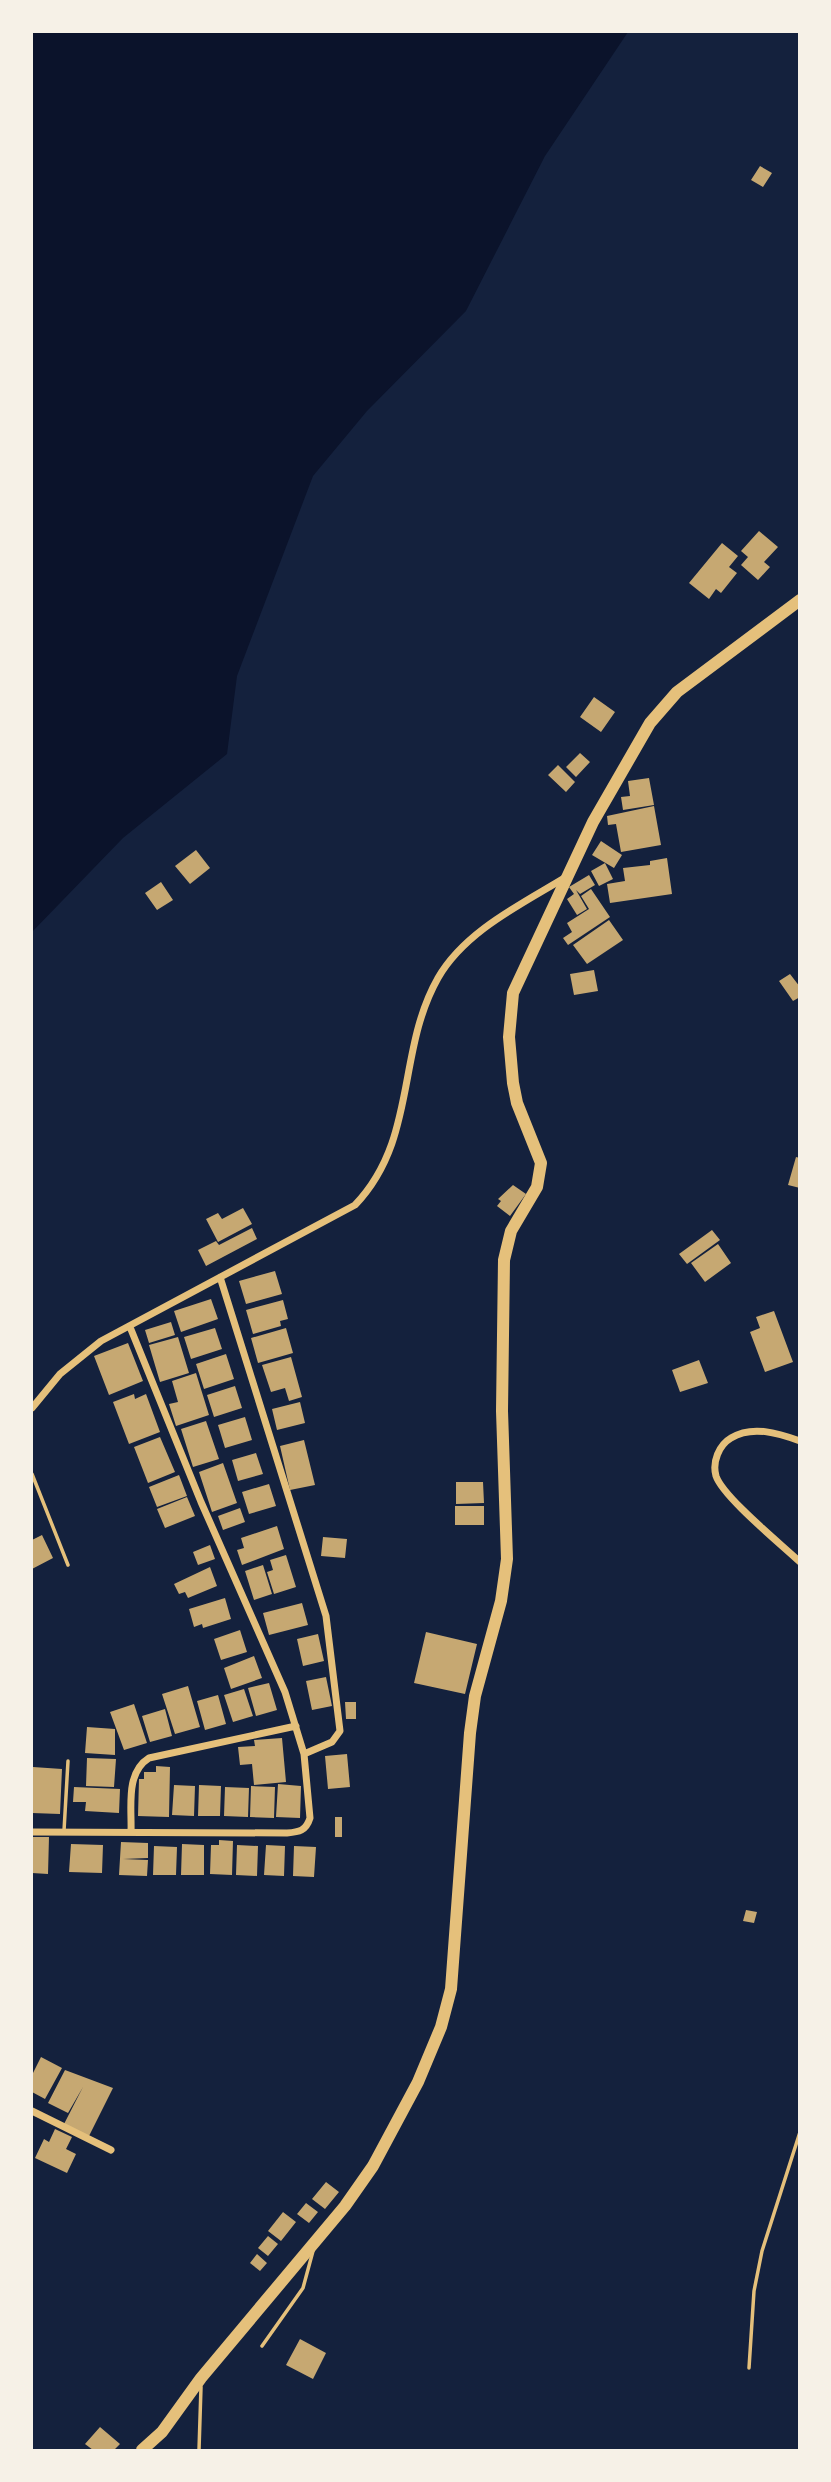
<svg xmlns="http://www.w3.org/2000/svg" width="831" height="2482" font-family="'Exo 2',sans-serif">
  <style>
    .water { fill: #0b132b }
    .building { fill: #c6a872 }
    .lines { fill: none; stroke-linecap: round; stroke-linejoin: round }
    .path { stroke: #e5c07b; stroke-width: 3.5 }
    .service { stroke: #e5c07b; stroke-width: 3.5 }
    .minor { stroke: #e5c07b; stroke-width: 7 }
    .trunk { stroke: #e5c07b; stroke-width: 12 }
  </style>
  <rect width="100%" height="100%" fill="#14213d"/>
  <path class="water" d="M32,32H628L545,156L466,311L367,411L313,476L237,676L227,754L123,838L32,932Z"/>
  <path class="building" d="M760,166L772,173L763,187L751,180Z
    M759,531L778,547L764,562L770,567L758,580L741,565L748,557L741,551Z
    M722,543L738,556L729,567L737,573L721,593L716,589L709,599L689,583Z
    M594,697L615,712L601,732L580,717Z
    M580,753L590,762L576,777L566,767Z
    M558,765L575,782L566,792L548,775Z
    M649,778L654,805L623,810L621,797L630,796L628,781Z
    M654,806L661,845L621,852L616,824L608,825L607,816Z
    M601,841L622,855L614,868L592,855Z
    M196,850L210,868L190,884L175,866Z
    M667,858L672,894L610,903L607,884L625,881L623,868L650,865V861Z
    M605,863L613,879L599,886L591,871Z
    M589,875L595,885L580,894L576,890L587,909L577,915L567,899L574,894L569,887Z
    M161,882L173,900L157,910L145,893Z
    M591,889L610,917L568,945L563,938L572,932L567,923L589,909L581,896Z
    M609,920L623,940L587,964L573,945Z
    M594,970L598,991L574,995L570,974Z
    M790,974L800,987V997L793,1001L779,981Z
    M796,1157L800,1158V1188L788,1185Z
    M513,1185L526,1194L510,1216L497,1206L501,1201L498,1199Z
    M243,1208L252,1224L218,1242L206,1219L218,1213L222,1219Z
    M252,1228L257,1239L206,1266L198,1250L216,1241L219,1245Z
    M712,1230L720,1240L687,1264L679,1254Z
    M718,1244L731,1263L705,1282L691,1263Z
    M275,1271L282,1294L246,1304L239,1281Z
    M211,1299L218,1319L181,1332L174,1311Z
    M283,1300L288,1319L280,1321L281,1326L253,1334L246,1310Z
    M774,1311L793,1362L765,1372L750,1332L760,1328L756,1317Z
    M171,1322L175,1335L149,1343L145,1330Z
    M215,1328L222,1349L191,1359L184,1337Z
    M286,1328L293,1353L258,1363L251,1338Z
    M178,1337L189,1373L160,1382L149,1345Z
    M128,1343L143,1381L109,1395L94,1356Z
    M226,1354L234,1379L204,1389L196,1364Z
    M291,1357L302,1397L289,1401L285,1388L271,1392L262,1365Z
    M699,1360L708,1383L680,1392L672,1370Z
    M196,1373L209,1415L176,1426L169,1404L178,1402L172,1381Z
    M235,1386L242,1408L214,1417L207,1395Z
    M134,1394L135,1399L146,1394L160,1432L129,1444L113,1402Z
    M300,1402L305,1423L277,1430L272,1409Z
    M245,1417L252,1440L225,1448L218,1425Z
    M206,1421L219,1459L193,1467L181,1429Z
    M160,1437L175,1472L148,1483L134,1447Z
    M304,1440L315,1485L290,1490L280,1446Z
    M256,1453L263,1474L238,1481L232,1460Z
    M223,1463L237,1503L212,1512L199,1472Z
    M179,1475L187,1496L157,1507L149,1487Z
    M456,1482H483L484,1503L456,1504Z
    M269,1484L276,1506L249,1514L242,1492Z
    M187,1497L195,1516L165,1528L157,1509Z
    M455,1506H484V1525H455Z
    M240,1508L245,1522L223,1530L218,1516Z
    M277,1526L284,1549L242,1565L237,1550L244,1548L241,1538Z
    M42,1535L53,1558L32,1569V1540Z
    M323,1537L347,1539L345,1558L321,1556Z
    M210,1545L215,1559L198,1565L193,1552Z
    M286,1555L296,1587L274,1594L267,1572L273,1570L270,1560Z
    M263,1565L272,1594L254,1600L245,1571Z
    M210,1567L217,1586L188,1598L185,1592L179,1594L174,1584Z
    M225,1598L231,1619L203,1628L202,1624L194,1627L189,1609Z
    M302,1603L308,1625L269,1635L263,1613Z
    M240,1630L247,1652L221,1660L214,1639Z
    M426,1632L477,1644L465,1694L414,1683Z
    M318,1634L324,1661L303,1666L297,1639Z
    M254,1656L262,1678L231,1689L224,1668Z
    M326,1677L332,1706L312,1710L306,1681Z
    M269,1683L277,1710L256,1716L248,1688Z
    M188,1686L200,1727L175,1734L162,1694Z
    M244,1689L253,1716L233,1722L224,1695Z
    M218,1695L226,1724L205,1730L197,1701Z
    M345,1702H356V1719H346Z
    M134,1704L147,1743L124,1750L110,1712Z
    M165,1709L172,1736L150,1742L142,1716Z
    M87,1727L115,1729V1755L85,1753Z
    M282,1738L286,1782L254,1785L252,1764L240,1765L238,1747L255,1746L254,1740Z
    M347,1754L350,1787L328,1789L325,1756Z
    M87,1758L116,1759L114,1787L86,1786Z
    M156,1766L170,1767L169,1817L138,1816L139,1779H144V1772H156Z
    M33,1767L62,1769L60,1814L32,1813Z
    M278,1784L301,1786L300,1818L276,1817Z
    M174,1785L195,1786L194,1816L172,1815Z
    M199,1785L221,1786L220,1816H198Z
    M251,1786L275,1787L274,1818L250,1817Z
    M74,1787L120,1789L119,1813L85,1811L86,1802H73Z
    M225,1787L249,1788L248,1817L224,1816Z
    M335,1817H342V1837H335Z
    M32,1837H49L48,1874L32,1873Z
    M219,1840L233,1841L232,1875L210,1874L211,1845H219Z
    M121,1842L148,1843V1858L123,1859L148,1860L147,1876L119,1875Z
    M71,1844L103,1845L102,1873L69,1872Z
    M182,1844L204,1845V1875H181Z
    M237,1845L258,1846L257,1876L236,1875Z
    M266,1845L285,1846L284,1876L264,1875Z
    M154,1846L177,1847L176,1875H153Z
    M294,1846L316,1847L314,1877L293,1876Z
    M746,1910L757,1912L754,1923L743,1921Z
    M41,2057L62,2068L45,2099L32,2092V2075Z
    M65,2070L113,2088L89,2136L64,2124L83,2087L68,2113L48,2103Z
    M55,2129L72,2137L66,2149L76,2154L67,2173L35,2158L44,2139L49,2142Z
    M326,2182L339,2192L325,2209L312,2199Z
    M306,2203L318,2212L309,2223L297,2214Z
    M283,2212L296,2222L281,2241L268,2231Z
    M268,2236L278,2244L268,2256L258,2248Z
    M257,2254L267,2263L260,2271L250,2263Z
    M300,2339L326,2353L313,2379L286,2365Z
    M100,2427L120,2444L114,2450H93L85,2444Z"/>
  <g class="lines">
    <path class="path" d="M749,2368L754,2291L762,2251L800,2132"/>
    <path class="service" d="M32,1474L68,1565
      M64,1831L68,1761
      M262,2346L303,2288L313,2251
      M199,2450L201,2387"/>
    <path class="minor" d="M220,1277L326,1616L340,1731L332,1742L304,1754
      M32,1408L60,1374L101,1341L355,1205C418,1139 396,1052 438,978C465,931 522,904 566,877
      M800,1441C778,1433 752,1425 731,1438C719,1445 712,1462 716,1476C723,1497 781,1544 800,1562
      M32,1832L287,1833C299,1832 306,1831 310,1818L304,1754L285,1692L201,1502L130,1327
      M131,1832C132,1808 125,1773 149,1758L296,1726
      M32,2111L111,2150"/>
    <path class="trunk" d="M142,2450L162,2432L201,2378L345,2206L373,2166L418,2082L441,2027L451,1989L470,1733L475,1696L501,1601L507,1559L502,1411L504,1260L511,1231L537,1187L541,1163L517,1103L513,1083L509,1037L513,993L593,822L650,723L677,692L800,600"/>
  </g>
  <rect width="831" height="2482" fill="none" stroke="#f6f1e7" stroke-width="66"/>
</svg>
